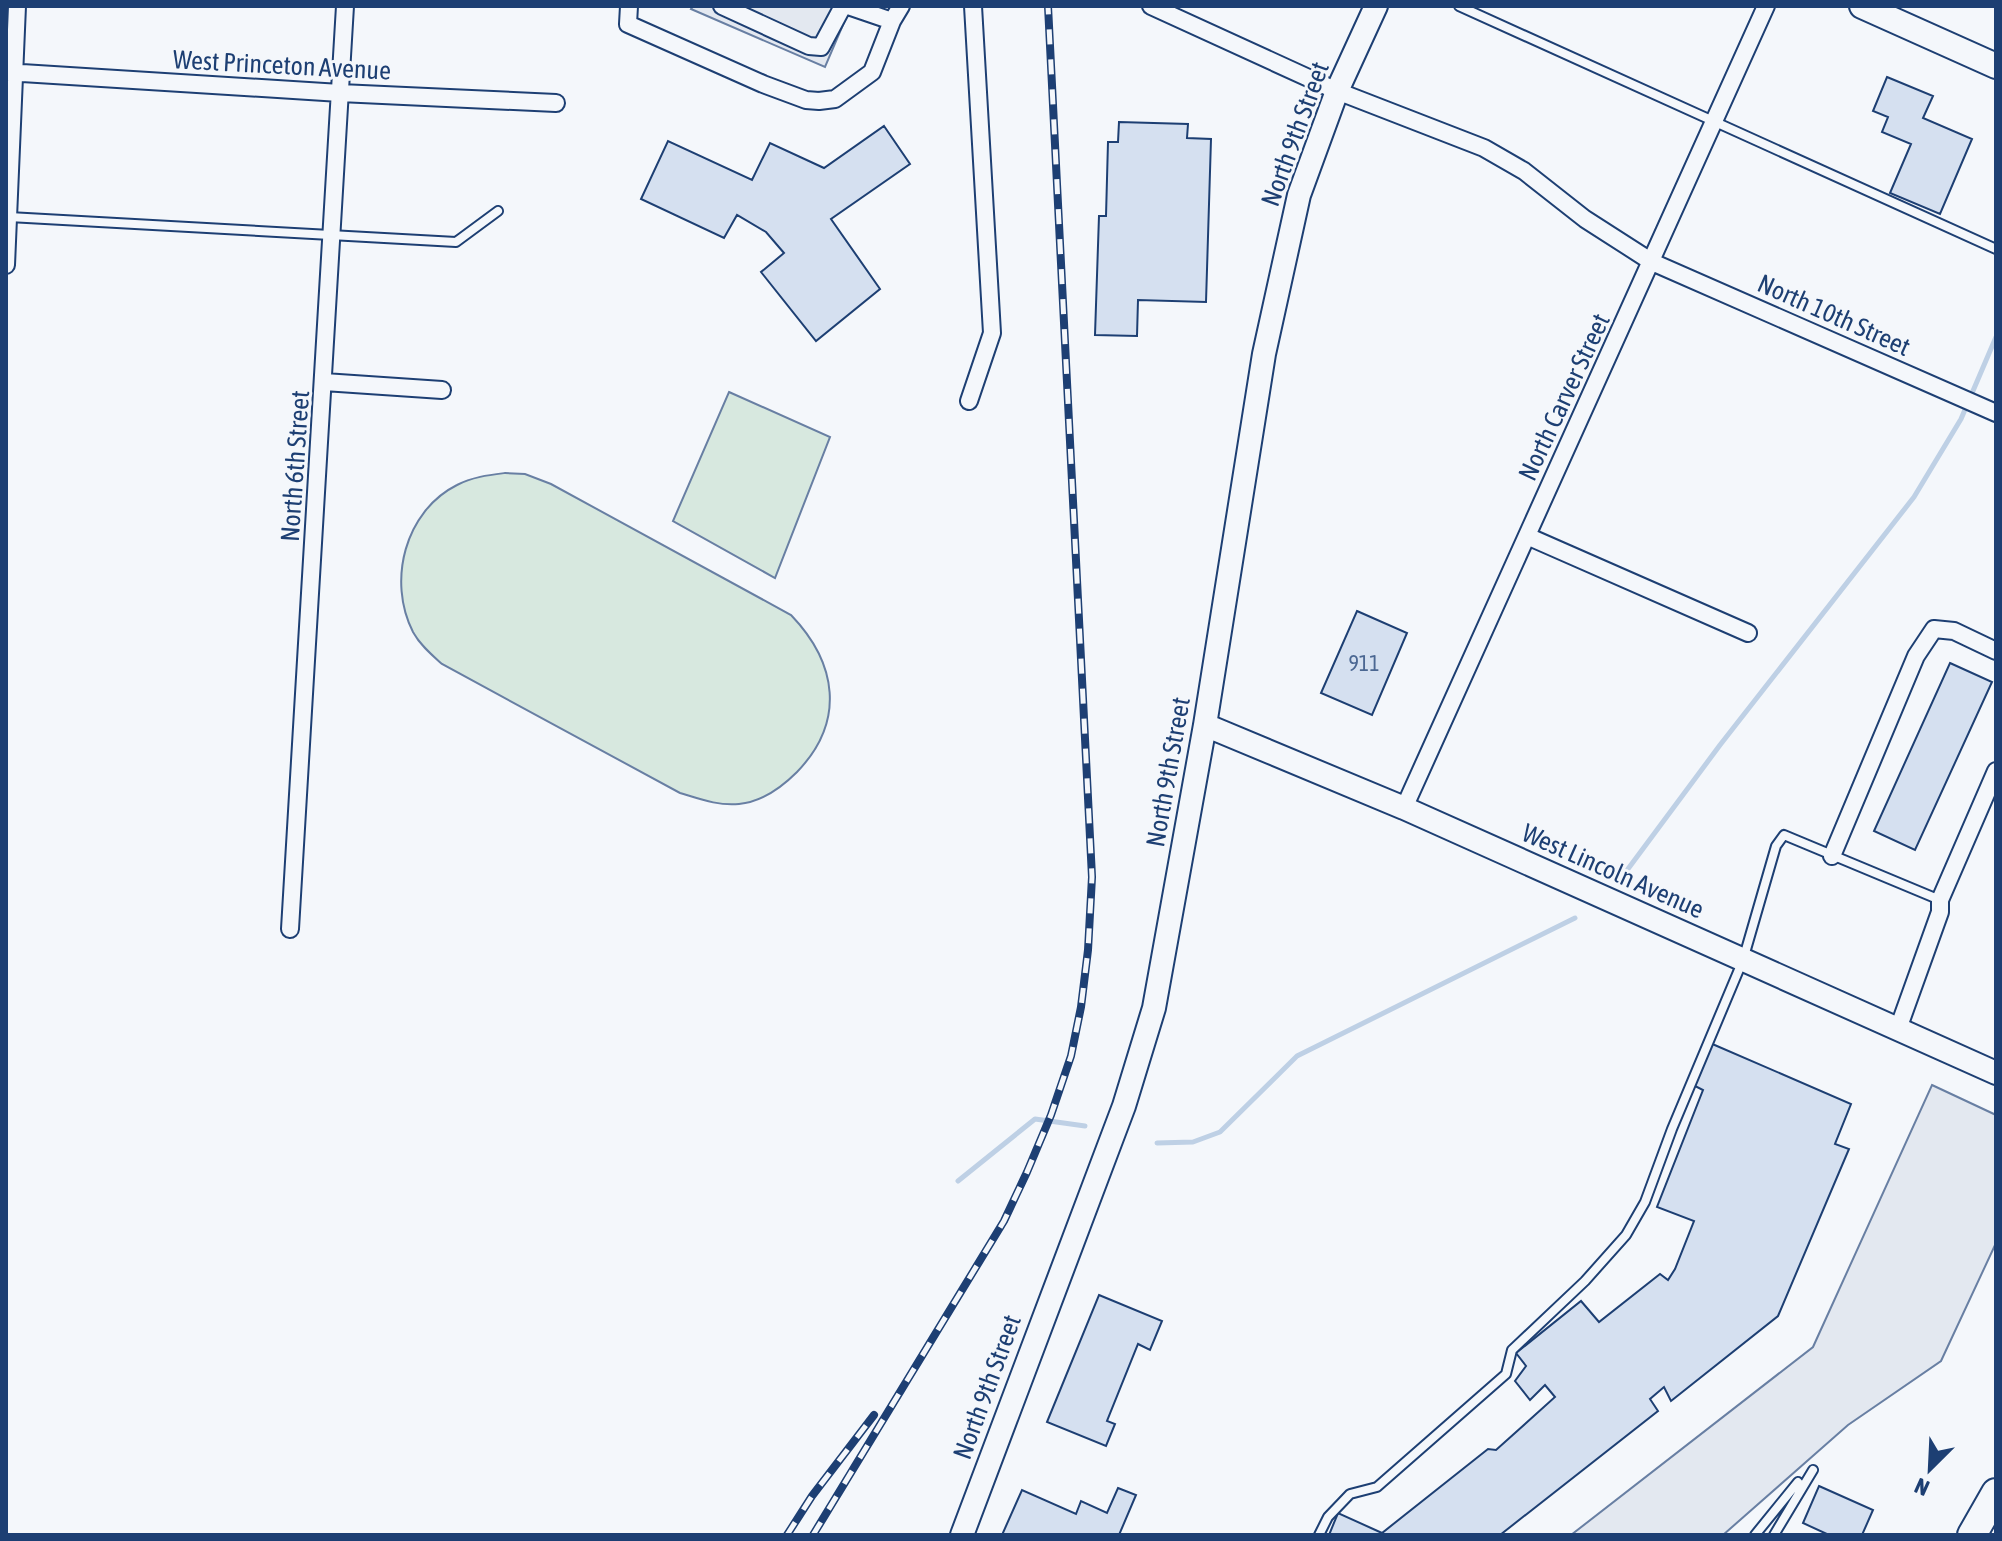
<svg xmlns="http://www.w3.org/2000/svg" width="2002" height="1541" font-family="'Asap Condensed',sans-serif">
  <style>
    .green { fill: #d7e8df; stroke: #687fa3; stroke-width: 2 }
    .parking { fill: #e3e8f0; stroke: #687fa3; stroke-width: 2 }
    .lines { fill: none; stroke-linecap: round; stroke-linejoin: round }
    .stream { stroke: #bed0e5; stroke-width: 5 }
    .building { fill: #d5e0f0; stroke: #1d3f73; stroke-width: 2 }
    .lane-casing { stroke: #1d3f73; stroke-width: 12 }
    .street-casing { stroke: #1d3f73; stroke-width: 20 }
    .secondary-casing { stroke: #1d3f73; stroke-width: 26 }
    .primary-casing { stroke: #1d3f73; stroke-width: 28 }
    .highway-casing { stroke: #1d3f73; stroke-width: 32 }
    .lane { stroke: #f4f7fb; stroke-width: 8 }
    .street { stroke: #f4f7fb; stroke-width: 16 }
    .secondary { stroke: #f4f7fb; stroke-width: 22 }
    .primary { stroke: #f4f7fb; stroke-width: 24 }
    .highway { stroke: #f4f7fb; stroke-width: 28 }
    .rail-casing { stroke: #1d3f73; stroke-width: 8 }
    .rail { stroke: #f4f7fb; stroke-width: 5; stroke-dasharray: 15; stroke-linecap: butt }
    .labels { text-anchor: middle; stroke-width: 6; stroke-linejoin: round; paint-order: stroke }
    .number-label { font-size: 22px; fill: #4b6792 }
    .street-label { font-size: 26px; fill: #1d3f73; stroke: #f4f7fb }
  </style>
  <rect width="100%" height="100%" fill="#f4f7fb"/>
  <path class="green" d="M729,392L830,437L775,578L673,521Z
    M505,473L525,474L551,484L791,615C837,663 846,721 797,772C782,787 761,802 739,804C718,806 700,799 680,793L442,664C432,655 420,645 413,632C387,581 405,511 457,485C472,477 489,475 505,473Z"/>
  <path class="parking" d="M693,6H851L825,67L691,9Z
    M1932,1085L1996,1115V1243L1941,1361L1848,1425L1723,1535H1571L1813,1347Z"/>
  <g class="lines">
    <path class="stream" d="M1622,877L1720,745L1914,497L1961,419L1996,337
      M1157,1143L1193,1142L1220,1132L1297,1056L1575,918
      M958,1181L1035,1119L1085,1126"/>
  </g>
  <path class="building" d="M1887,77L1933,96L1923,118L1972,139L1940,214L1890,193L1911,144L1882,132L1888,117L1873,111Z
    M1119,122L1188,124L1187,138L1211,139L1206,302L1138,300L1137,336L1095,335L1099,216H1106L1108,142H1118Z
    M884,126L910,164L831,219L880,289L816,341L761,272L784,253L766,232L737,215L724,238L641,199L668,141L752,180L770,143L824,168Z
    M1357,611L1407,633L1372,715L1321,693Z
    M1950,663L1992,682L1915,850L1874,831Z
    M1710,1043L1851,1104L1835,1144L1849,1149L1778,1316L1671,1401L1664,1387L1650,1399L1658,1411L1500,1535H1329L1338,1513L1382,1533L1488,1449L1496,1450L1555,1397L1545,1385L1530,1400L1515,1381L1526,1366L1516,1353L1581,1301L1599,1322L1660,1274L1668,1280L1675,1269L1694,1221L1657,1207L1703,1090L1693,1085Z
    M1099,1295L1162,1321L1150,1350L1138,1344L1107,1421L1115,1424L1106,1446L1047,1422Z
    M1819,1486L1873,1510L1862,1535H1829L1803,1523Z
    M1118,1488L1136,1495L1119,1535H1002L1022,1490L1076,1514L1081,1501L1107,1513Z"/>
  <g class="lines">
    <g class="lane-casing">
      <path id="lane" d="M1459,6L1996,249
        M9,217L456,242L498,211
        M1319,1535L1328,1517L1350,1494L1377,1487L1506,1374L1512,1350L1585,1281L1626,1235L1645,1202L1672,1129L1743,960L1776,846L1784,835L1940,900
        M1755,1535L1798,1482
        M1774,1535L1813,1470"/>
    </g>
    <g class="street-casing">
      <path id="street" d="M629,6L628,24L763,84L806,100L819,101L835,99L872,72L892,21L901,6
        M722,6L809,46L821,47L843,6
        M848,6L892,21
        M1151,6L1337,91L1484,148L1524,171L1585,219L1652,262L1996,413
        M6,72L340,93L556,103
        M6,265L17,6
        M324,382L442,390
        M969,401L992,333L973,6
        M1527,536L1748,633
        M1404,808L1766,6
        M1832,856L1916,656L1934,629L1954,631L1996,651
        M290,929L345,6
        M1898,1029L1940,912V900L1996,771"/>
    </g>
    <g class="secondary-casing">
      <path id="secondary" d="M1205,725L1404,808L1996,1073
        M962,1535L1124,1106L1154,1008L1205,725L1264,354L1299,195L1337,91L1376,6"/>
    </g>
    <g class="primary-casing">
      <path id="primary" d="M1862,6L1996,66"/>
    </g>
    <g class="highway-casing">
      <path id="highway" d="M1972,1535L1996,1493"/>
    </g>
    <use href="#lane" class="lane"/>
    <use href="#street" class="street"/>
    <use href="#secondary" class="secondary"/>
    <use href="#primary" class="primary"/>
    <use href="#highway" class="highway"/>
    <g class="rail-casing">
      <path id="rail" d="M787,1535L812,1496L874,1415
        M813,1535L1004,1221L1027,1172L1051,1115L1071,1056L1081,1007L1088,950L1092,877L1048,6"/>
    </g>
    <use href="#rail" class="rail"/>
  </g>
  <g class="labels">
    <g class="number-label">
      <text x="1364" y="671">911</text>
    </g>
    <g class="street-label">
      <text transform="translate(282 65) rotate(3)" y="9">West Princeton Avenue</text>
      <text transform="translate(1295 134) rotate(-70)" y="9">North 9th Street</text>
      <text transform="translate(1834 315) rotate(24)" y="9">North 10th Street</text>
      <text transform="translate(1564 397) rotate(-65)" y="9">North Carver Street</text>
      <text transform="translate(295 466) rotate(-86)" y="9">North 6th Street</text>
      <text transform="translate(1168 772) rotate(-80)" y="9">North 9th Street</text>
      <text transform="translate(1613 871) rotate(24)" y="9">West Lincoln Avenue</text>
      <text transform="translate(987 1387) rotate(-70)" y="9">North 9th Street</text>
    </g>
  </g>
  <rect width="2002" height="1541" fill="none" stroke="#1d3f73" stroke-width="16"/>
  <g transform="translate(1930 1469) rotate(204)" stroke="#f4f7fb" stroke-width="6" paint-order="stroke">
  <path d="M0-6L14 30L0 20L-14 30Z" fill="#1d3f73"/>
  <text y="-12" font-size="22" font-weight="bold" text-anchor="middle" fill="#1d3f73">N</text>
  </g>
</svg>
